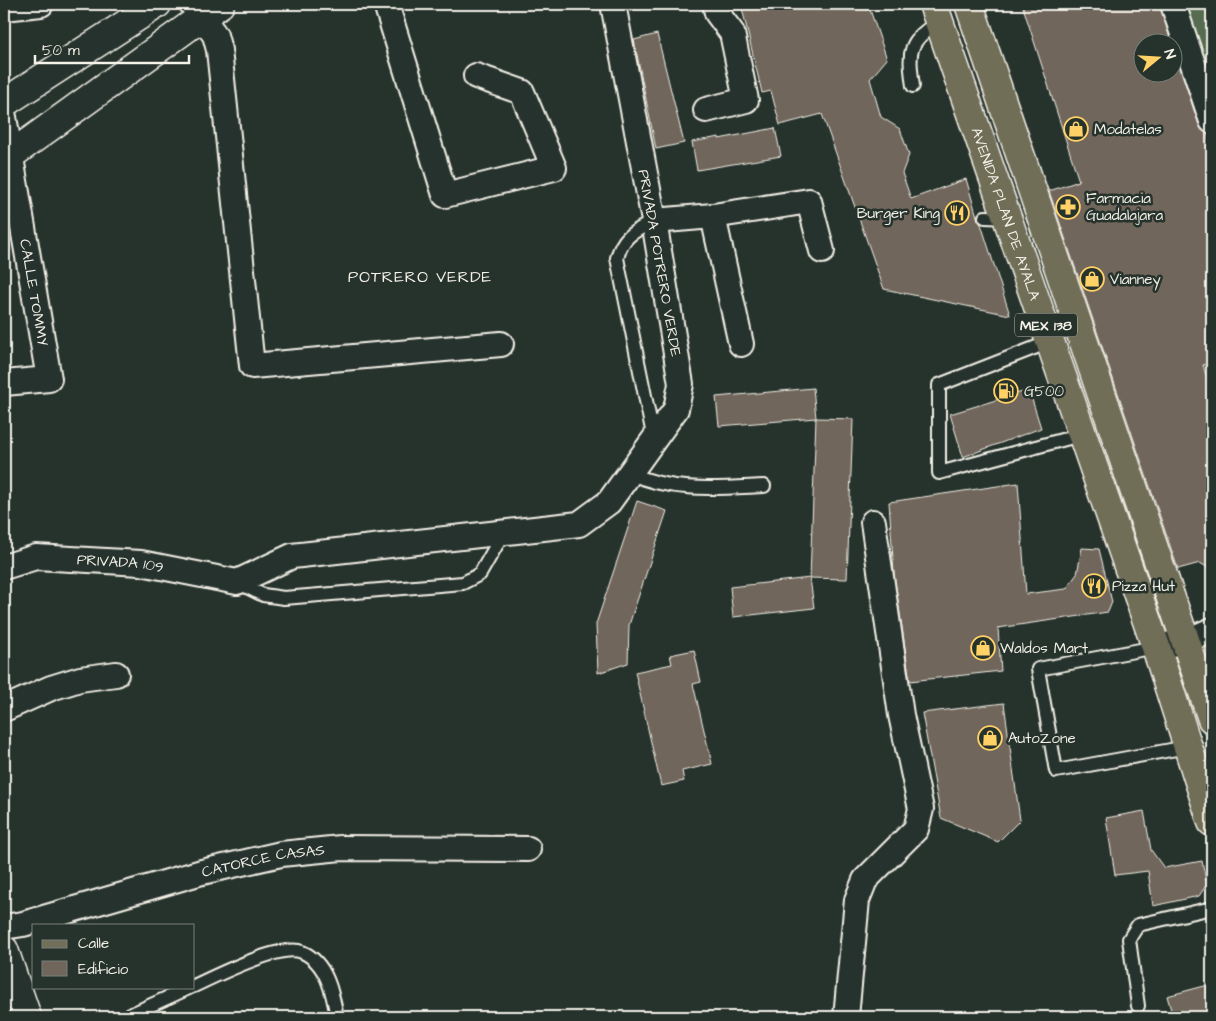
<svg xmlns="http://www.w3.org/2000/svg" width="1216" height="1021" font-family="'Architects Daughter',sans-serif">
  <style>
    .green { fill: #566c51; stroke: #a5ae9c }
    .building { fill: #71665c; stroke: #f4f1e8 }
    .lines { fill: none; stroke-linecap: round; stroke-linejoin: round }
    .lane-casing { stroke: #f4f1e8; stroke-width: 16 }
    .street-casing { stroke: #f4f1e8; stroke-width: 28 }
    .secondary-casing { stroke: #f4f1e8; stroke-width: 31 }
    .primary-casing { stroke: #f4f1e8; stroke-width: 31 }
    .lane { stroke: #26332d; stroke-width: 12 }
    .street { stroke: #26332d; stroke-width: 24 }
    .secondary { stroke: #26332d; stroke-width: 28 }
    .primary { stroke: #716e59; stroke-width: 28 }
    .labels { text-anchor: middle; stroke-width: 5; stroke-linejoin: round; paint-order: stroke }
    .shield { fill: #26332d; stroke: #b6b8b0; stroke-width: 1 }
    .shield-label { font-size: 14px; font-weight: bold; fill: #f4f1e8 }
    .poi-label { font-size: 15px; fill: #f4f1e8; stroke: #26332d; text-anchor: start }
    .street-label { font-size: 15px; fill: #f4f1e8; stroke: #26332d }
    .neighbourhood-label { font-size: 16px; letter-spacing: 1px; fill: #f4f1e8; stroke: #26332d }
  </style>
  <rect width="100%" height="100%" fill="#26332d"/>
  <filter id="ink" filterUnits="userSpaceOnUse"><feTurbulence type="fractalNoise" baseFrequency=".02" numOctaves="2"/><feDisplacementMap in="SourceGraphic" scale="10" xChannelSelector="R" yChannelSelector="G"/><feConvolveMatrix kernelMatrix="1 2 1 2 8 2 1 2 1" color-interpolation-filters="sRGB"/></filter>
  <g filter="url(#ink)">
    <path class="green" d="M1173,4H1212V121Z"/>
    <path class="building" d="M741,4H868L887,59L870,79L881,117L900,129L909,155L902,173L911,199L966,179L978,220L981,224L1010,315L884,289L822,114L780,125L771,91L762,93Z
      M1022,4H1160L1171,42H1144V72H1174V49L1199,125L1207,133L1212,149V362L1203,365L1212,396V570L1200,563L1178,569L1049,191L1079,181Z
      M657,34L684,143L656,149L634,40Z
      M775,128L781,156L697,170L692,142L719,137V139Z
      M813,388L816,418L719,426L716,397Z
      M1029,390L1041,428L963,457L950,414Z
      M816,418L853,419L847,579L810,578Z
      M1018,483L1026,594L1066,589L1077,574L1082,548L1099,549L1112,602L1108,612L998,628L1001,671L910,681L894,574L889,502Z
      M637,501L667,511L629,625L628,663L598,673L596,624Z
      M810,578L814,608L733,617L730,587Z
      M694,650L701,682L693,684L712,764L682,771L684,781L661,786L635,672L672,664L670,655Z
      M1004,703L1020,820L998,842L941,818L922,713Z
      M1144,811L1151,850L1164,868L1202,861L1207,884L1199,896L1153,906L1148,871L1115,875L1106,818Z
      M1212,984V1017H1173L1167,996Z"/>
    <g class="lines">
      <g class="lane-casing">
        <path id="lane" d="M913,86C908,50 908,42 939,21
          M985,217L1009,218
          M654,221C634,232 623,235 617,258L654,440
          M1052,341L939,385V473L1084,434
          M630,473C672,493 719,488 764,486
          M237,582L263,595L284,598L463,583L480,574L504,532
          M1156,647L1038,669L1056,771L1187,747
          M194,986C215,976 281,943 302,952C327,962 333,995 337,1017
          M1138,1006L1129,939L1138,925L1212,908
          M125,1017L191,987"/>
      </g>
      <g class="street-casing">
        <g id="street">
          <path d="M192,4L215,35L219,50L252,366L501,344"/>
          <path d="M386,4L445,195L554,168L522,92L476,76"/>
          <path d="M1173,4L1212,121"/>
          <path d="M4,8L41,4"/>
          <path d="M706,110L746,100L732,33L717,13L715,4"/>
          <path id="s1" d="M4,117L49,379L4,383"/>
          <path d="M713,216L741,344"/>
          <path d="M654,221L713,216L809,201L822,251"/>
          <path id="s2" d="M4,567L36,557L141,563L237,582L292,556L579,524L609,502L676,409L681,384L654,221L613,4"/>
          <path d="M1156,647L1187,641L1212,630"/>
          <path d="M4,709L51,688L80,679L116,674"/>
          <path id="s3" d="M4,927L23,924L202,872L281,854L341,848L528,849"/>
          <path d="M846,1017L857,900L865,880L916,829L921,809L901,715L873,522"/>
        </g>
      </g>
      <g class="secondary-casing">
        <path id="secondary" d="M4,103L157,4
          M4,160L220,4
          M4,950L27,1017"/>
      </g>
      <g class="primary-casing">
        <g id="primary">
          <path id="s4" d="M933,4L1156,647L1212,822"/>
          <path d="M969,4L1212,719"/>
        </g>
      </g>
      <use href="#lane" class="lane"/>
      <use href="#street" class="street"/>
      <use href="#secondary" class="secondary"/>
      <use href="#primary" class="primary"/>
    </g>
  </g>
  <defs>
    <g id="shop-ring" transform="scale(1.25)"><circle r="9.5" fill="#26332d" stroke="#ffd166" stroke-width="1.5"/><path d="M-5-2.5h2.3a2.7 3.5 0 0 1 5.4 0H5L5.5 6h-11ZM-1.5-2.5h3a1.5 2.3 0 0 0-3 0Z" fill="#ffd166"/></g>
    <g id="pharmacy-ring" transform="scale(1.25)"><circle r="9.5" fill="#26332d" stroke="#ffd166" stroke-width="1.5"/><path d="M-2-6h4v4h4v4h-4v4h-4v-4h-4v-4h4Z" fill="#ffd166"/></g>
    <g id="restaurant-ring" transform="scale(1.25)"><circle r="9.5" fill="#26332d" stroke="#ffd166" stroke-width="1.5"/><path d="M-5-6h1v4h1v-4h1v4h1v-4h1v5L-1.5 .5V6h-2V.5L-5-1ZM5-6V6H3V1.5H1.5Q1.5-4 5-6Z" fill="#ffd166"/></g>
    <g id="fuel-ring" transform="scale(1.25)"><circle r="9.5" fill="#26332d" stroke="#ffd166" stroke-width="1.5"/><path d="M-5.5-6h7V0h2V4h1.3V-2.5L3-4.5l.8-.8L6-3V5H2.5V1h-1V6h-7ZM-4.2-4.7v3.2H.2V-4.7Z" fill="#ffd166"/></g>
  </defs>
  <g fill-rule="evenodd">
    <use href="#shop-ring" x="1076" y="129"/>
    <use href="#pharmacy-ring" x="1068" y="207"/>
    <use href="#restaurant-ring" x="957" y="213"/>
    <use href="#shop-ring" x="1092" y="279"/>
    <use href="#fuel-ring" x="1006" y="391"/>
    <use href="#restaurant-ring" x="1094" y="586"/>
    <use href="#shop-ring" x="983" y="648"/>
    <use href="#shop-ring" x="990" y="738"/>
  </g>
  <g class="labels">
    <rect class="shield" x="1015" y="313.5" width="62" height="23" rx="4"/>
    <g class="shield-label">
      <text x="1046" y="330">MEX 138</text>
    </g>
    <g class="poi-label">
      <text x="1094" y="134">Modatelas</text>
      <text x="1086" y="203">Farmacia<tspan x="1086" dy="17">Guadalajara</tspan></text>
      <text x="940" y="218" text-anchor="end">Burger King</text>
      <text x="1110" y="284">Vianney</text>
      <text x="1024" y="396">G500</text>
      <text x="1112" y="591">Pizza Hut</text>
      <text x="1000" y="653">Waldos Mart</text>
      <text x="1008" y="743">AutoZone</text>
    </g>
    <g class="street-label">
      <text dy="5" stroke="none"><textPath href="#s4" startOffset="222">AVENIDA PLAN DE AYALA</textPath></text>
      <text transform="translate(660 263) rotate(80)" y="5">PRIVADA POTRERO VERDE</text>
      <text dy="5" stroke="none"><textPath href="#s1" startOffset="178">CALLE TOMMY</textPath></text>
      <text dy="5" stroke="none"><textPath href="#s2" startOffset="118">PRIVADA 109</textPath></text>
      <text dy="5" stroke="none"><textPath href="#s3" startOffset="268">CATORCE CASAS</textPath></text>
    </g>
    <g class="neighbourhood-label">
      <text x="420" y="282">POTRERO VERDE</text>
    </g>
  </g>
  <rect width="1216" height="1021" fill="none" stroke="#26332d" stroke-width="20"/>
  <rect x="10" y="10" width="1196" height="1001" fill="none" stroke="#f4f1e8" stroke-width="2" filter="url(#ink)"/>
  <rect x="32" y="924" width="162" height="65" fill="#26332d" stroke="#787f78"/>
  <rect x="42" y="940" width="25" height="8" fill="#716e59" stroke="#787f78"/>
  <text x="78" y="948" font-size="15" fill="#f4f1e8">Calle</text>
  <rect x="42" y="961" width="25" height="15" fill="#71665c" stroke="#787f78"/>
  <text x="78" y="974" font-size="15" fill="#f4f1e8">Edificio</text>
  <g transform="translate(1158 58) rotate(72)"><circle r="24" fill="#26332d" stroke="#787f78"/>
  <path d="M0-4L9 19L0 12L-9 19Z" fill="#ffd166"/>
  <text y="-8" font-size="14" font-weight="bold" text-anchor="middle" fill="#f4f1e8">N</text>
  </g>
  <path d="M35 55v8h154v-8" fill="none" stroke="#f4f1e8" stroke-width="2.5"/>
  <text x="42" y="55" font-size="15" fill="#f4f1e8" stroke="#26332d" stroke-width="4" paint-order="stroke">50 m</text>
</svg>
